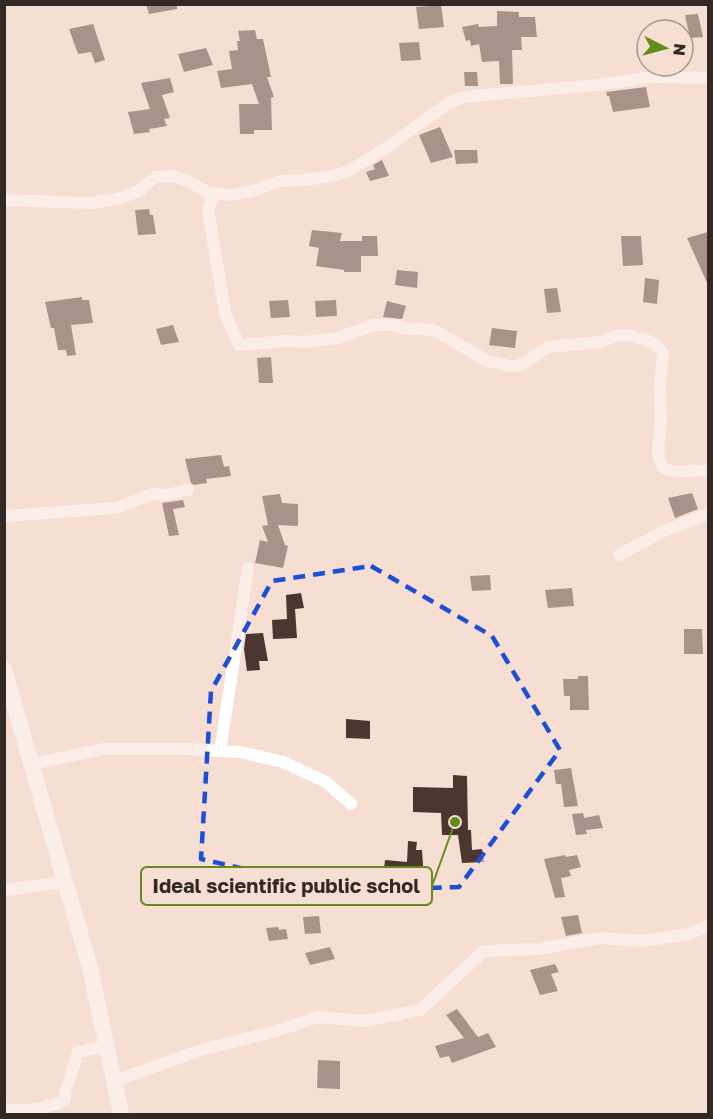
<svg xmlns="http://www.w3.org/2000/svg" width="713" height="1119" font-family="'Golos Text',sans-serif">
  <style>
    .building { fill: #4b372f }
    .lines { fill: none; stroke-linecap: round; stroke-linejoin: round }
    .minor { stroke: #fff; stroke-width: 12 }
    .major { stroke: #fff; stroke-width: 16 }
    .marked { fill: none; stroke: #1d4ed8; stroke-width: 4.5; stroke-dasharray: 12 8; stroke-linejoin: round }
    .leader { fill: none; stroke: #638c1a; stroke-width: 2 }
    .callout-dot { fill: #638c1a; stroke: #f7ded3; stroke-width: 2 }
    .callout { fill: #f7ded3; stroke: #638c1a; stroke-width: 2 }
    .callout-label { font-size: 20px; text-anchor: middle; font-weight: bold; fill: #322925 }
  </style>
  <rect width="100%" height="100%" fill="#f7ded3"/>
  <path class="building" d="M146,4H177V9L149,14Z
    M441,5L444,27L419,29L416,7Z
    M497,11L519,12V17H535L537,37H521L522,50H512L513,84H500L499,61L482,62L479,44L471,46L470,40L466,41L462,27L478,24L479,27L497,26Z
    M698,14L703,37L690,38L685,15Z
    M93,24L105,60L95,63L91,52L78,54L69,29Z
    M255,30L257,39H263L271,77H267L274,97L271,98L272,130H254V134H240L239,104H259L252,84L221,88L217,71L232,69L229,51L238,50L237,41H240L238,31Z
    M419,42L421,60L401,61L399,43Z
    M206,48L213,65L184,72L178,54Z
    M464,72H477L478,86H465Z
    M170,78L174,92L162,95L170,118L164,119L167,126L149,129L150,132L134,134L128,112L150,109L141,83Z
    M646,87L650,107L613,112L609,96H607L606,92Z
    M440,127L453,157L431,163L419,135Z
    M454,150H477L478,163L456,164Z
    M382,160L389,176L370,181L366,172L375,169L373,165Z
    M149,209L150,215H153L156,234L138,235L135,210Z
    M312,230L342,233L340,241H362V236H377L378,256H361V272H344V270L316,266L319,248L309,246Z
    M708,232V285L687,238Z
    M621,236H641L643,265L623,266Z
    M397,270L418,272L417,288L395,285Z
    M645,278L659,280L657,304L643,302Z
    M557,288L561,312L547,313L544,289Z
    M82,297V300H89L93,323L71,325L76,355L67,356L66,350H58L54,328H51L45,302Z
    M288,300L290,317L271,318L269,301Z
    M336,300L337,316L316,317L315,301Z
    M387,301L406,306L402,319L383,317Z
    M173,325L179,342L161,345L156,329Z
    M492,328L517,331L515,348L489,345Z
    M271,357L273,383H259L257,358Z
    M221,455L224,467L229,466L231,476L206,479L207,483L194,485L191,483L185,459Z
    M692,493L698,509L675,518L668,498Z
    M280,494L282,503L298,504V526L278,525L285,545L288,546L283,568L255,563L260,540L268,542L262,526L268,525L262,496Z
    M183,500L185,507L173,509L179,535L169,536L162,503Z
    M490,575L491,590L472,591L470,576Z
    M572,588L574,606L548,608L545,590Z
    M301,593L304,608L295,609L297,638L273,639L272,620L287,619L286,595Z
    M684,629H702L703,654H684Z
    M263,633L268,661H259L260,670L247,671L244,649L246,634Z
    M578,676H588L589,710H570V696H564L563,679H578Z
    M346,719L370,721V739L346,738Z
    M571,768L578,806L564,807L561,784H556L554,770Z
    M453,775L467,776L468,830H471L472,850L482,849L484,862L462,863L458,835H442L441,813L413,812V787L453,788Z
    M583,813L584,818L599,815L603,828L586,830L587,834L576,835L572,814Z
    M408,841L417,842L416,850H422L424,879H410V881L383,878L385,860L407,862Z
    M565,855L566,857L577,855L581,867L569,870L571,876L561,878L565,897L555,898L544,859Z
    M578,915L582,933L566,936L561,917Z
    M319,916L321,933L305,934L303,917Z
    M278,927L279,930L286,929L288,939L269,941L266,928Z
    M330,947L335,959L310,965L305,953Z
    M555,964L559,972L551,974L558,991L540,995L530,970Z
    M457,1009L478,1037L488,1033L496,1047L452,1063L449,1056L440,1058L435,1046L464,1038L446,1015Z
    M318,1060L340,1061V1089L317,1088Z"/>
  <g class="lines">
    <path class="minor" d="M216,193L211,201L208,210L215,251L225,313L239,345L284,341L305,342L338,338L374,325H390L410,329L434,330L487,361L509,366H517L526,362L548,347L601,342L615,336L628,335L646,340L655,344L663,353L660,385L661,419L658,452L662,467C674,476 693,468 708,471
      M4,200L91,203L118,199L139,191L155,177L173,176L188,181L209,193L232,195L256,190L280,181L303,180L326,177L347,172L389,146L450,102L464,97L597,85L653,77L708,78
      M4,516L116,508L152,494L166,495L188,490
      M619,555L664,531L708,514
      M220,751L248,568
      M32,764L103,749H185L240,752L283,762L326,782L351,804
      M4,890L66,882
      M114,1081L201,1050L273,1032L318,1017L365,1021L420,1010L484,951L539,949L600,938L642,941L689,934L708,926
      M4,1109C24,1112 46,1108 64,1101L66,1090L78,1052L107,1046"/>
    <path class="major" d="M4,669L90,968L121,1114"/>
  </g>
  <path d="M0 0H713V1119H0ZM371,566L492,636L560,750L459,887L342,891L201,859L211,691L272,581Z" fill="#f7ded3" fill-opacity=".55" fill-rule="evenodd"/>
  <path class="marked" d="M371,566L492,636L560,750L459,887L342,891L201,859L211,691L272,581Z"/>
  <path class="leader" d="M455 822L432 886"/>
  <circle class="callout-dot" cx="455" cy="822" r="6"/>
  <rect class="callout" x="141" y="867" width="291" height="38" rx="6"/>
  <g class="callout-label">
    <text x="286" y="893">Ideal scientific public schol</text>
  </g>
  <rect width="713" height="1119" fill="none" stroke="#322925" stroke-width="12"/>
  <g transform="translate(665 48) rotate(96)"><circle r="28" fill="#f7ded3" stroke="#a8968d" stroke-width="1.5"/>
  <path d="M0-4.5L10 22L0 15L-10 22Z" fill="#638c1a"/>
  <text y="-9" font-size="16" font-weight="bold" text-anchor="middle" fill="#322925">N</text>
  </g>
</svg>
